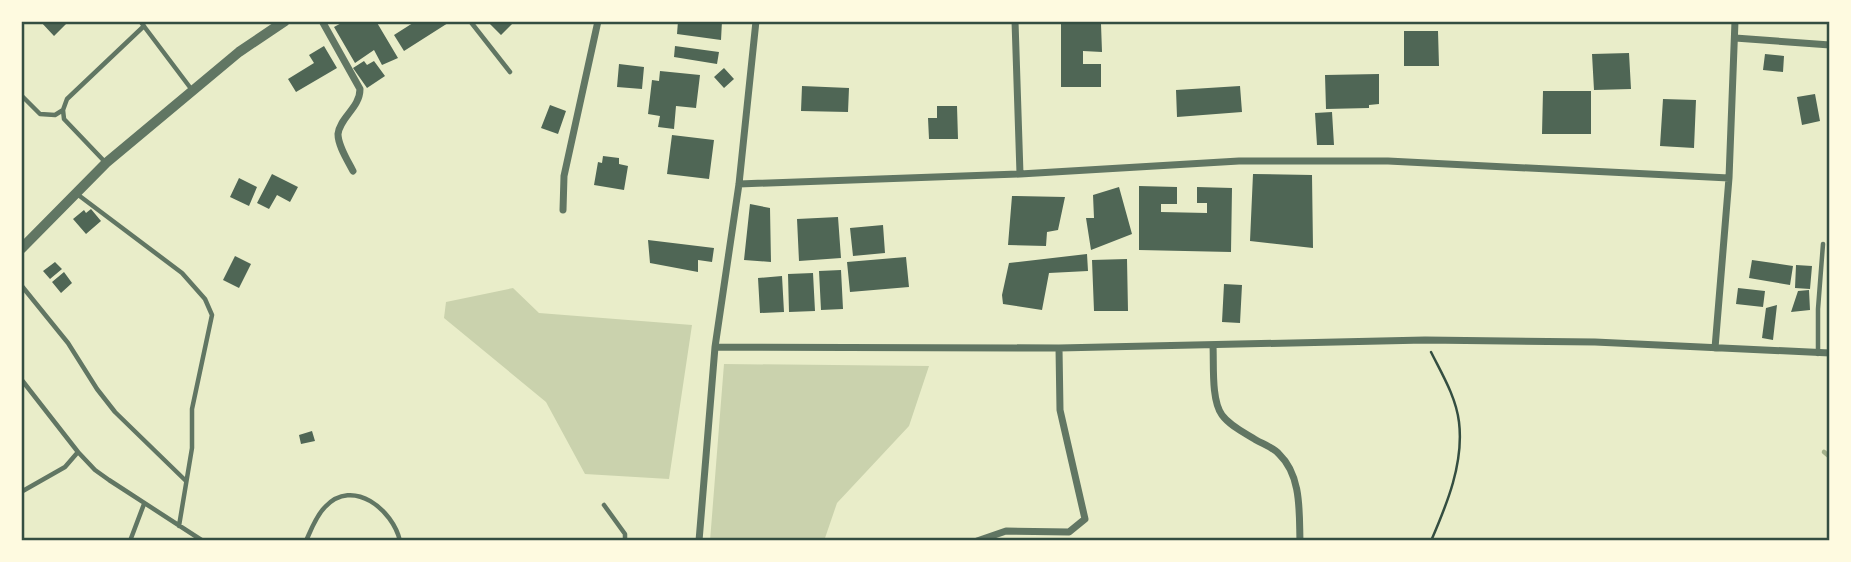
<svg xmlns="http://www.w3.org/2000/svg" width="1851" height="562" font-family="Lato,sans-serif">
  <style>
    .green { fill: #cad2ad }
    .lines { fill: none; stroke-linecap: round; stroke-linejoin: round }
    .stream { stroke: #a3b18a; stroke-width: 4.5 }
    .building { fill: #4f6655 }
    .path { stroke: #344e41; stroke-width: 2.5 }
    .service { stroke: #617663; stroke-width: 4.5 }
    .minor { stroke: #617663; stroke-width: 7 }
    .tertiary { stroke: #617663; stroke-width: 10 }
    .neatline { fill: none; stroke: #344e41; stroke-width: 2.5 }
  </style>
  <rect width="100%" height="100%" fill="#e9edc9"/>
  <path class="green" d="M513,288L539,313L692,325L669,479L585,474L546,402L444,318L446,302Z
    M724,364L929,366L909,426L837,503L824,541H710Z"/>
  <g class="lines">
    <path class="stream" d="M1824,452L1830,457"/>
  </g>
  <path class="building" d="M40,21H69L54,36Z
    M345,21H376L398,58L382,65L374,50L355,63L334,27Z
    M416,21H446L448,23L404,51L394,35Z
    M487,21H515L501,35Z
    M678,21H722L721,40L677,34Z
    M1061,24H1101L1102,52L1083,51V64H1101V87H1061Z
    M1404,31H1438L1439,66H1404Z
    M324,46L337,68L296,92L288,79L314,63L309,55Z
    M675,46L719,52L717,64L674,57Z
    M1629,53L1631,89L1594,90L1592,54Z
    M1765,54L1784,56L1783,72L1763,70Z
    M364,61L367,65L374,61L385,76L367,88L353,68Z
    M619,64L644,67L642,89L617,87Z
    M724,68L734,79L724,88L714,77Z
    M660,71L700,75L696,108L676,106L674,129L658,127L660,116L648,114L652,80L659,81Z
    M1379,74V104L1369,105V108L1326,109L1325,75Z
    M802,86L849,88L848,112L801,111Z
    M1240,86L1242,112L1177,117L1176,90Z
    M1543,91H1591V134H1542Z
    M1815,94L1820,121L1802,125L1797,97Z
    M1663,99L1696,100L1694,148L1660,146Z
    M550,105L566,111L558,134L541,128Z
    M937,106H957L958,139H929L928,118H937Z
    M1332,112L1334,145H1317L1315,113Z
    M672,135L714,140L709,179L667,174Z
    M603,156L619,158V164L628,166L624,190L594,185L598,162L602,163Z
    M272,174L298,187L290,202L277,195L269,209L257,203Z
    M1253,174L1312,175L1313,248L1250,241Z
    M239,178L257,187L249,206L230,197Z
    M1139,186L1177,187V204H1161V212L1207,213V203H1197V187L1232,188L1231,252L1139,250Z
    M1119,187L1132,234L1091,250L1086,218H1094L1093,195Z
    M1012,196L1065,197L1058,230L1047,232L1046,246L1008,245Z
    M750,204L770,208L771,262L744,260Z
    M91,209L101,221L86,234L73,219L84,210L86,213Z
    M838,217L841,258L799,261L797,219Z
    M883,225L885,253L853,256L850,228Z
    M648,240L714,248L712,262L698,260V272L650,263Z
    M1087,254L1088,271L1049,273L1042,310L1003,304L1002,295L1009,263Z
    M235,256L251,264L239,288L223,280Z
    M906,257L909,287L850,292L847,262Z
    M1127,259L1128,311H1094L1092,260Z
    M1752,260L1793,266L1790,285L1749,278Z
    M55,262L62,269L50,279L43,271Z
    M1796,265L1812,266L1810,289L1795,288Z
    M841,270L843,309L821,310L819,271Z
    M64,272L72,283L61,293L52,282Z
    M813,273L815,311L789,312L788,274Z
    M782,276L784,312L760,313L758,278Z
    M1224,284L1242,285L1240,323L1222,322Z
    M1738,288L1765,291L1763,307L1736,304Z
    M1809,290L1810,310L1791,312L1798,291Z
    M1777,305L1773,340L1762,338L1766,308Z
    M312,431L315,441L301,444L299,435Z"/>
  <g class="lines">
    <path class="path" d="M1431,352C1442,374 1456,397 1459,422C1464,463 1447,504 1431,541"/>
    <path class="service" d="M140,21L192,90
      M470,21L510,72
      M21,95L40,114L55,115L63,110
      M106,163L64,119L63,110L67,99L144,26
      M77,194L182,273L205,299L212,315L192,409V448L179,526
      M21,285L68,343L97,389L115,412L186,481
      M1818,354V309L1823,244
      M21,379L78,452
      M21,492L65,467L78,452L95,470L109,480L203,541
      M604,505L625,534V541
      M130,541L144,504
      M306,541C311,530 316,516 325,507C353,477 393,510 400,541"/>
    <path class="minor" d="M322,21L360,89C360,108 340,117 338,134C338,146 348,161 353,171
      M1015,21L1020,174
      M1735,38L1830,45
      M739,184L1020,174L1239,161H1388L1729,178
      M563,210L564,176L598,21
      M1213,346C1214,364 1211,400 1222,415C1230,426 1245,433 1256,440C1263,444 1274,448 1279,454C1302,476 1299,513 1300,541
      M715,347L1059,348L1425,340L1595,342L1830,353
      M1715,348L1729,178L1735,21
      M699,541L715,347L739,184L756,21
      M977,541L1006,531L1069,532L1085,519L1060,410L1059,348"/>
    <path class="tertiary" d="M21,249L106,163L239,52L285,21"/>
  </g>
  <rect width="1851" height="562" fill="none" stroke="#fefae0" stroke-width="46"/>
  <rect x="23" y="23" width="1805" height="516" class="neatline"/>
</svg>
